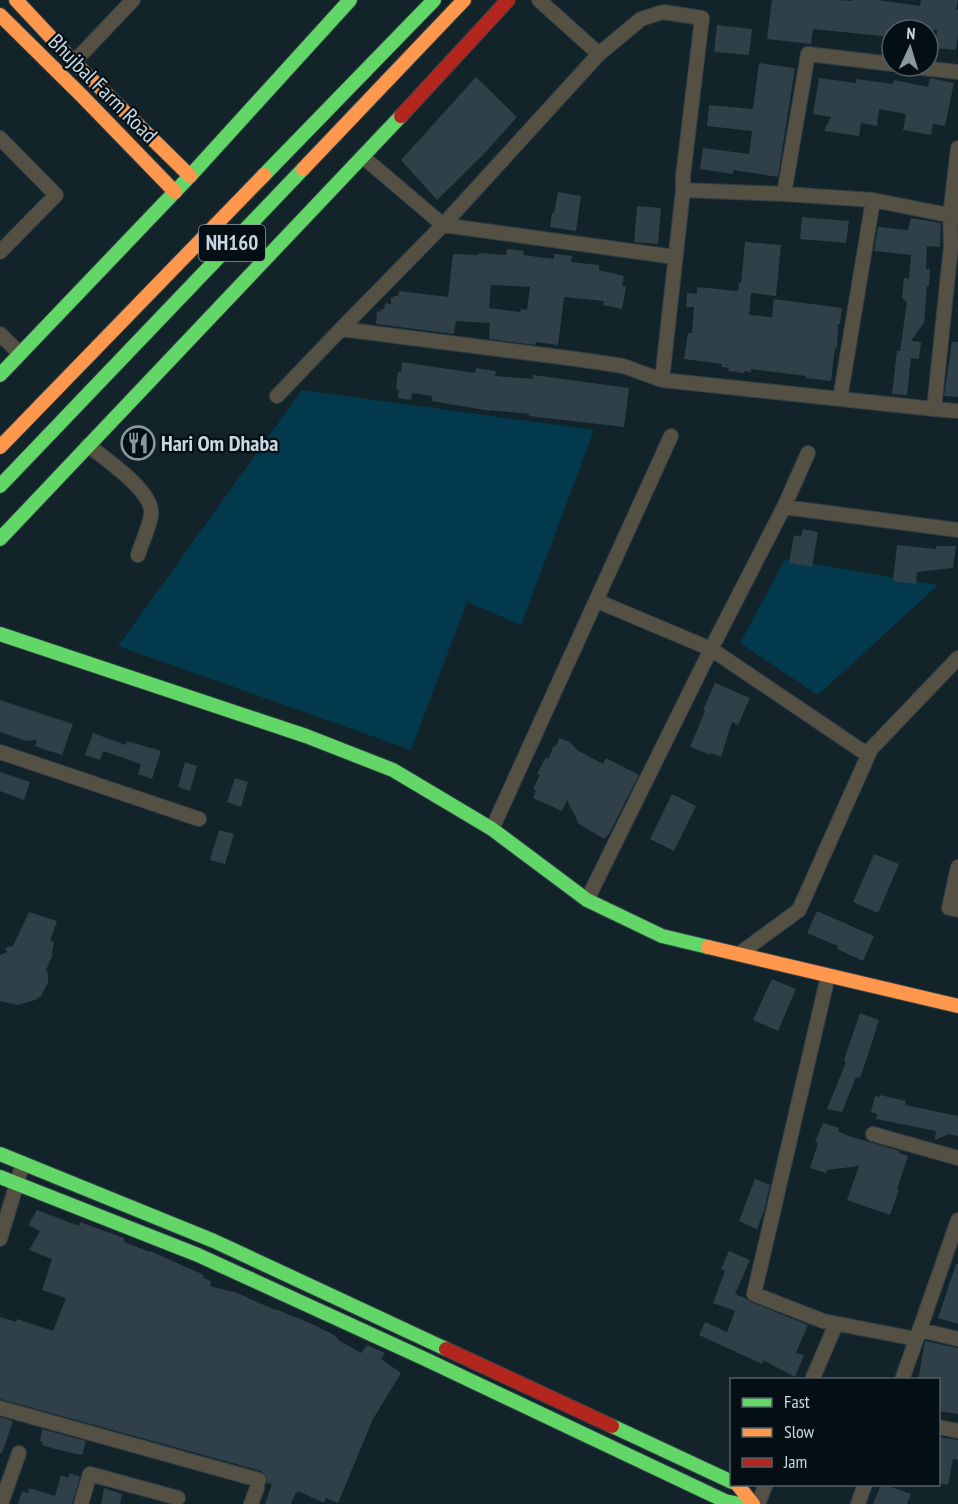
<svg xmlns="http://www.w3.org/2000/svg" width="958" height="1504" font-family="'PT Sans Narrow',sans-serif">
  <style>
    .green { fill: #03394d }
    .building { fill: #2f4048; fill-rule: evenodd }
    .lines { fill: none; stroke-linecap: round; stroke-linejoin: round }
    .street-casing { stroke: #313f46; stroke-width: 16 }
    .fast-casing { stroke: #313f46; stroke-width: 16 }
    .slow-casing { stroke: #313f46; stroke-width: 16 }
    .jam-casing { stroke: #313f46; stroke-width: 16 }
    .street { stroke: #545043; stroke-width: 14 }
    .fast { stroke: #63d668; stroke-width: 14 }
    .slow { stroke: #ff974d; stroke-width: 14 }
    .jam { stroke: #b3261e; stroke-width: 14 }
    .labels { text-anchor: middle; stroke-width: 4.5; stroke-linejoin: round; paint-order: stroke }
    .shield { fill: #040f15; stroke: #8c9ca4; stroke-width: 1.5 }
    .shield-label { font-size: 21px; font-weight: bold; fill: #c7d8e1 }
    .street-label { font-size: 22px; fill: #c7d8e1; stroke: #040f15 }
    .poi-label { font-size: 22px; font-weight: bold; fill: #c7d8e1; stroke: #040f15; text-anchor: start }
  </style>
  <rect width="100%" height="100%" fill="#12232a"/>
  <path class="green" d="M302,390L594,430L521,625L467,602L411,750L118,646Z
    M785,559L938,585L818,695L740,643Z"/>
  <path class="building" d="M772,0H839L852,1V0H877L920,6L921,0H958L956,10H958V33L956,50L935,48L937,30H892V37L813,29L811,44L767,39Z
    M717,25L752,29L749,55L714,52Z
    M759,63L795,68L778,177L733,170V174L700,169L703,148L749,154L752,131L707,126L709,105L753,109Z
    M476,77L517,117L482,156L437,200L401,160Z
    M819,78L856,83V79L893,84L894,80L928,87L930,78L954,83L945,126L933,124L931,135L903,130L906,114L879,109L877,126L861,123L859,136L824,131L831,117L813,114Z
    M558,192L581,196L576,231L550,227L552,213H554Z
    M637,206L661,208L658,244L634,242Z
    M802,217L849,221L846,243L800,239Z
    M911,218L941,223L940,247L927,246L926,269H930L929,286H927L924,323L911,341L921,342L919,359L911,358L907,395L892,394L897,351H900L907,302L902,298L904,278L909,279L911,255L874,251L878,227L908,230Z
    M745,242L781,245L776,296L751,293L749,315L772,317L774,299L842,308L840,324H838L837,349L835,348L831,381L806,378V376L751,369V372L744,371V373L728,371L729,368L721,367L722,364L684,359L688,333H692L694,307H686L687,293L697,294V287L738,291L739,283H741Z
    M507,249L524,251L523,255L554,259V254L572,256L571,262L599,265V270L624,276L622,286L626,287L622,309L603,305L604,301L564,297L558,345L536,342L535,345L489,339L490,323L456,321L454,334L376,324L377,311L380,312L381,309H384L385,303L391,304V297L394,298V296H398L399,291L448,297L453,254L478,255L479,253L506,255ZM491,285L530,287L527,310L521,309L520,312L489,308Z
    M952,342H958V397L944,396Z
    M402,362L475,373L476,368L496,371L495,376L533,379V375L629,388L624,427L529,416V414L490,410V411L432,401V396L412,393L411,400L398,398L399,390L396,389L398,372H401Z
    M803,529L818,532L812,567L789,563L794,535L801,537Z
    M897,545L936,549V546H956L953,568L917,572L916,584L893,581Z
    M715,683L750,698L738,725L732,722L721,757L711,753V755L690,747L705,711L703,710Z
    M0,700L73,724L62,755L35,746L37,740L26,741L0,732Z
    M93,733L126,745L127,741L161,751L152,779L138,774L141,764L103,751L100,760L85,755Z
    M559,738L570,742L577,750L603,764L606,758L639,775L609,834L604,839L579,824L567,800L562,811L533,798L536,790L533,789L540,775L537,774L546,757L548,759L554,745L556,746Z
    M185,762L197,766L190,791L178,787Z
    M0,772L30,782L24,800L0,791Z
    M235,778L248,782L241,807L227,802Z
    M672,794L696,806L674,851L650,839Z
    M219,830L234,834L225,864L210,860Z
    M874,854L899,864L878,913L853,902Z
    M817,911L874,936L863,961L837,949L838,946L807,933Z
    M29,912L57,921L50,941L54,942L52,953L53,954L46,970L48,974V982L41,996L35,1000L18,1005L0,1001V955L7,952L5,948L13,946Z
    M772,979L796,989L778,1031L753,1020Z
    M860,1013L879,1020L868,1055L860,1078L856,1077L842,1112L827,1109L846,1062L844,1060Z
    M880,1095L906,1101L905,1105L958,1116V1136L949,1134L935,1140L936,1131L876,1119L877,1114L871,1112L875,1096L880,1097Z
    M823,1123L839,1128L838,1131L849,1136L900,1151L899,1153L908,1156L897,1189L899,1190L890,1215L847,1200L859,1166L827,1170L826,1173L810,1168L818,1143L815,1142Z
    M755,1179L770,1185L764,1211L757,1229L739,1221Z
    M37,1210L79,1226L80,1222L124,1238V1242L150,1252V1251L204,1275L203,1278L211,1281L210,1286L233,1292V1291L275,1310L276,1309L312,1324L334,1335L340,1341L361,1353L367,1345L385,1353L381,1359L401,1373L373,1419L338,1503L326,1498L324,1503L298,1491V1493L296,1492L291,1504H265L272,1484L267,1483V1477L261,1471L0,1399V1317L16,1322L17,1319L53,1331L66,1298L42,1290L52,1259L29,1250L40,1231L28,1225Z
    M729,1251L750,1260L735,1294L747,1299L751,1302L808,1325L796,1353L804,1355L795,1377L763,1360L762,1364L699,1335L705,1322L727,1332L735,1311L713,1303L725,1271L721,1269Z
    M956,1264H958V1324L938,1318Z
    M925,1341L958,1348V1414L939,1411V1380H918Z
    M0,1417L13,1421L2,1453H0Z
    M42,1429L86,1441L82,1455L55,1449L42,1445L43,1442L40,1441Z
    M939,1437L958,1440V1460L953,1459L948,1485L939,1483Z
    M70,1473L80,1477L72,1504H18L22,1491L28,1493L29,1488L55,1496L61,1475L68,1478Z
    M881,1485H885L911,1494L907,1504H873Z
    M104,1488L122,1494L120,1504H101Z"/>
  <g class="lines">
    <g class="street-casing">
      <path id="street" d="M539,0L599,54
        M74,62L133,0
        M906,66L958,72
        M0,138L56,195L0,252
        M958,148L950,216L951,246L934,409L958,411
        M363,157L443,225L599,54L641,19L663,12L702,18L683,176V190
        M784,194L808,54L892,64
        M0,334L20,354
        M662,380L623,366L576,359L341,329L443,225L675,257
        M277,396L341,329
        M840,399L873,200
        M934,409L662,380L683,190L784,194L873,200L958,217
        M88,445C105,459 155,492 151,515C150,526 141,544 138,555
        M784,507L808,453
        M597,601L711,649L868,755
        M0,752L199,819
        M492,829L671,436
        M958,867L949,908L958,910
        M587,900L711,649L784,507L958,530
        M739,954L799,910L871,749L958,658
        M828,976L754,1294L823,1321L916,1339
        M873,1134L958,1158
        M0,1239L23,1163
        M920,1330L958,1339
        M812,1380L836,1324
        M902,1380L958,1220
        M0,1408L259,1480
        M938,1427L958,1431
        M1,1504L19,1453
        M81,1504L90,1474L178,1498
        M251,1504L257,1488
        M758,1504L766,1484
        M858,1504L865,1484"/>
    </g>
    <g class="fast-casing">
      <path id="fast" d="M264,175L434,0
        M0,375L190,176L350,0
        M0,486L303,169
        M0,539L401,116
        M0,634L306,736L393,770L492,829L587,900L662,936L708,947
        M0,1154L214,1241L446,1349
        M0,1177L198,1255L425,1359L725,1501L739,1504
        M612,1426L732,1482"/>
    </g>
    <g class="slow-casing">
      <path id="slow" d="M16,0L74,62L190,176
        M0,15L82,96L175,192
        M303,169L464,0
        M0,447L264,175
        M708,947L958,1006
        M737,1484L753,1504"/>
    </g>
    <g class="jam-casing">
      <path id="jam" d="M401,116L508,0
        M446,1349L612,1426"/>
    </g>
    <use href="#street" class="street"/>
    <use href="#fast" class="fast"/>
    <use href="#slow" class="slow"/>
    <use href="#jam" class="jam"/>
  </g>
  <defs>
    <g id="restaurant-ring" transform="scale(1.725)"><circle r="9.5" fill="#040f15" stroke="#8899a1" stroke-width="1.5"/><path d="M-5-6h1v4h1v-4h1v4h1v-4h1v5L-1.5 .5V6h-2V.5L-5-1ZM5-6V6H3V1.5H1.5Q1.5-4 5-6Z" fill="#8899a1"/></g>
  </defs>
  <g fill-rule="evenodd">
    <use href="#restaurant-ring" x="138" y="443"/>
  </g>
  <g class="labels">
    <rect class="shield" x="199" y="225" width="66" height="36" rx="4.5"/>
    <g class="shield-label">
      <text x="232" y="250">NH160</text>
    </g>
    <g class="street-label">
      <text transform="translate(103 88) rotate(45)" y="8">Bhujbal Farm Road</text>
    </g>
    <g class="poi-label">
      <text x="161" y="451">Hari Om Dhaba</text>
    </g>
  </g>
  <rect x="730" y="1378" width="210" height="108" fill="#040f15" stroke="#525f67" stroke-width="1.5"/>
  <rect x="742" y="1398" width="30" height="9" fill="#63d668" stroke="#525f67" stroke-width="1.5"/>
  <text x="784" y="1408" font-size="18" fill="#c7d8e1">Fast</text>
  <rect x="742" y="1428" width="30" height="9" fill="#ff974d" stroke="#525f67" stroke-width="1.5"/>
  <text x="784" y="1438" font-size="18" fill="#c7d8e1">Slow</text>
  <rect x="742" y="1458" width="30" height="9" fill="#b3261e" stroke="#525f67" stroke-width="1.5"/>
  <text x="784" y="1468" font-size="18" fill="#c7d8e1">Jam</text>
  <g transform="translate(910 48) rotate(4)"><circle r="28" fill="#040f15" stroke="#525f67" stroke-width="1.5"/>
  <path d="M0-4.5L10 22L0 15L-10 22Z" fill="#8899a1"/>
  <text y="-9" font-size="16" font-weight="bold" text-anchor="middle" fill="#c7d8e1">N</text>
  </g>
</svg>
